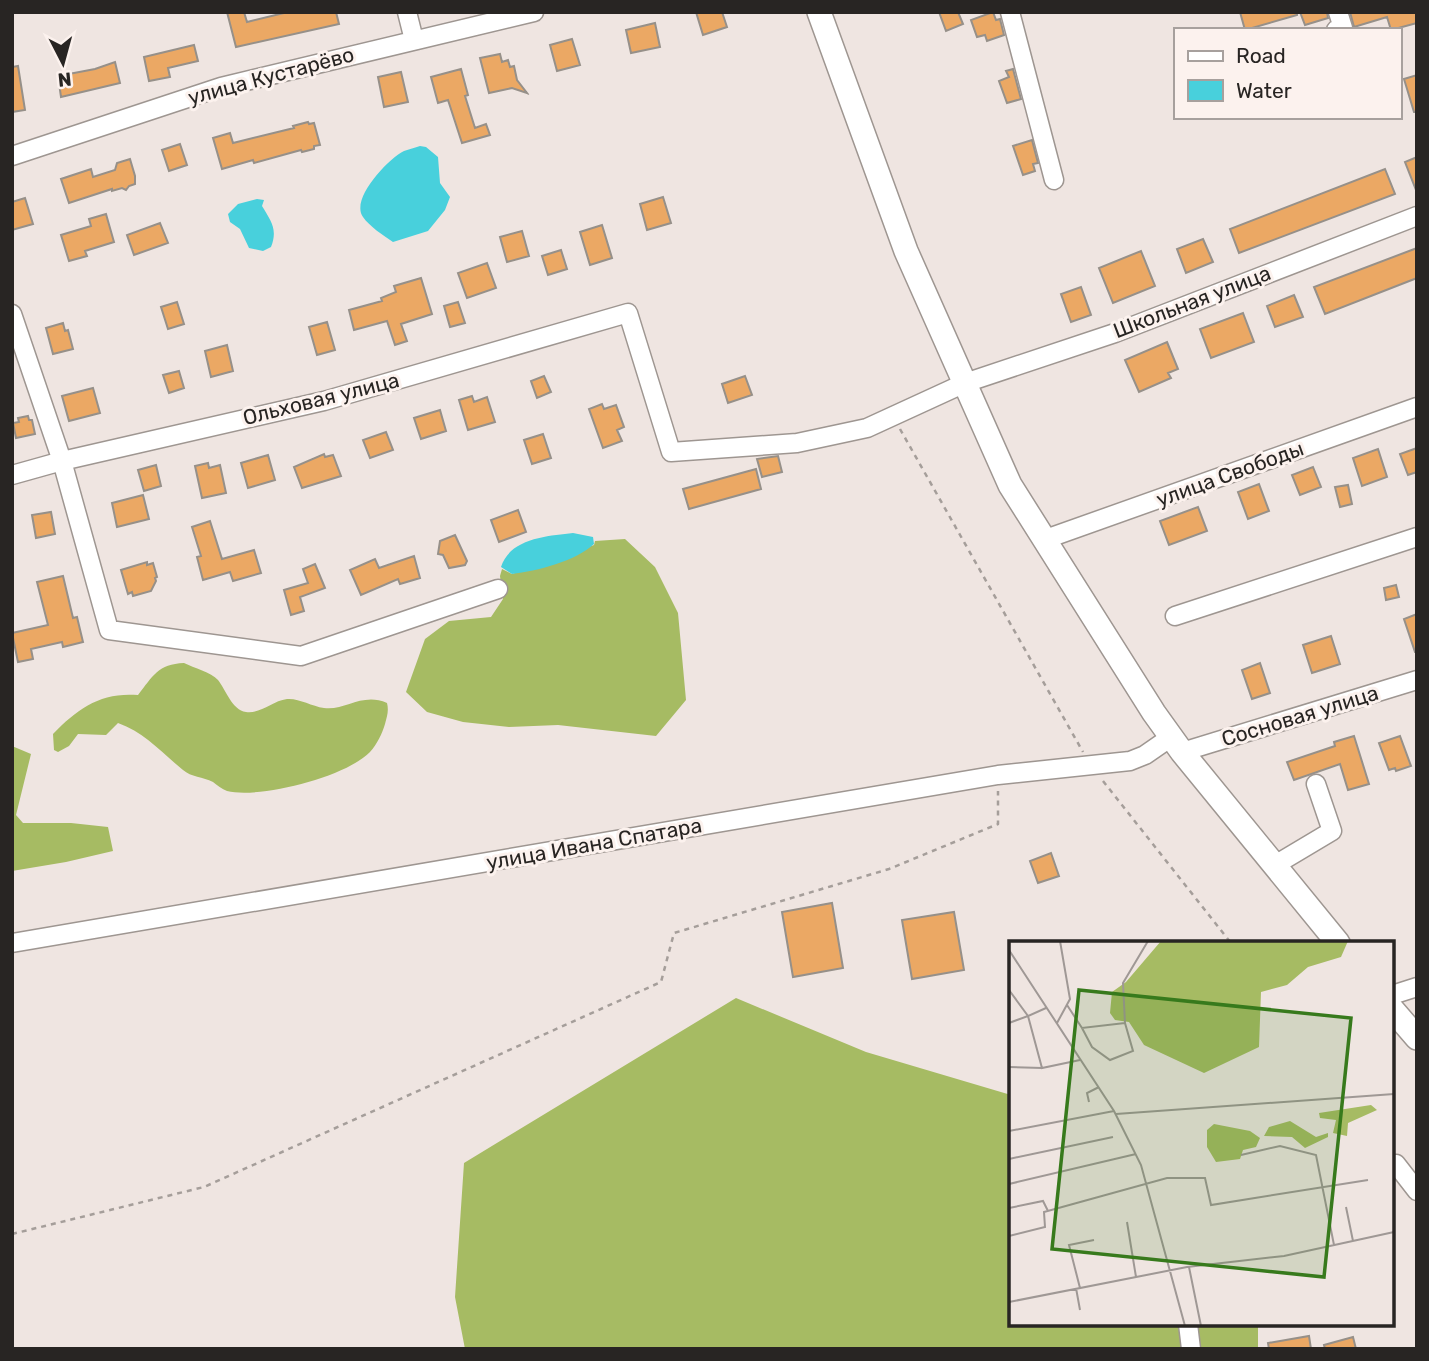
<svg xmlns="http://www.w3.org/2000/svg" width="1429" height="1361" font-family="Rubik,sans-serif">
  <style>
    .forest { fill: #a6bb63 }
    .water { fill: #48d0dc }
    .building { fill: #eba864; stroke: #969089; stroke-width: 2 }
    .lines { fill: none; stroke-linecap: round; stroke-linejoin: round }
    .minor-casing { stroke: #9e9691; stroke-width: 21 }
    .major-casing { stroke: #9e9691; stroke-width: 26 }
    .path { stroke: #a59e9a; stroke-width: 2.5; stroke-dasharray: 5 5; stroke-linecap: butt }
    .minor { stroke: #fff; stroke-width: 18 }
    .major { stroke: #fff; stroke-width: 23 }
    .labels { text-anchor: middle; stroke-width: 6; stroke-linejoin: round; paint-order: stroke }
    .street-label { font-size: 21px; fill: #282523; stroke: #fcf2ee }
    .inset-road { fill: none; stroke: #9f9895; stroke-width: 2 }
    .view { fill: #377a1c; fill-opacity: 0.15; stroke: #377a1c; stroke-width: 3.5 }
    .inset-edge { fill: none; stroke: #282523; stroke-width: 3.5 }
  </style>
  <rect width="100%" height="100%" fill="#efe5e1"/>
  <path class="forest" d="M625,539L655,567L678,613L686,700L656,736L558,725L509,727L463,722L427,712L406,692L425,639L449,621L491,617L503,599L500,576L502,569L512,574L594,545L595,541Z
    M184,663C194,668 211,672 218,680C226,690 232,710 246,712C261,714 272,701 287,699C299,698 311,706 324,708C345,711 362,692 387,703C389,711 387,716 385,724C382,734 377,744 370,752C346,777 260,799 227,791C222,789 217,785 213,782C203,777 191,777 183,770C162,753 144,732 118,723L106,735L78,734L69,746L58,752L54,750L53,734C78,708 101,692 138,695C153,676 158,664 184,663Z
    M12,746L31,754L16,815L23,823H71L108,827L113,851L66,862L12,871Z
    M736,998L866,1052L1011,1095V1324H1258V1349H465L455,1297L464,1163Z"/>
  <path class="water" d="M420,146L426,147L438,157L440,183L450,197L445,210L428,231L393,242C384,236 369,226 363,217C350,199 388,159 404,151C409,149 415,148 420,146Z
    M257,199L264,200L262,206C271,221 278,229 271,247L263,251L249,248L240,229L230,222L228,214L238,204Z
    M573,533L593,537L594,544C576,561 537,571 512,574L501,567C510,538 548,536 573,533Z"/>
  <path class="building" d="M227,12H244L247,22L288,12H336L339,24L236,47Z
    M696,12H722L727,27L703,35Z
    M939,12H958L963,24L946,31Z
    M993,12L996,20L1000,19L1004,35L987,41L985,35L977,37L971,20Z
    M1240,12H1297V15L1245,30Z
    M1300,12H1327L1328,18L1305,25Z
    M1350,12H1417V23L1391,30L1387,17L1354,27Z
    M655,23L660,47L631,53L626,30Z
    M572,39L580,65L557,71L550,45Z
    M194,45L198,61L168,68L170,77L149,81L144,57Z
    M500,54L502,62L508,60L510,67L514,66L517,80L527,93L512,88L489,93L480,58Z
    M115,62L120,83L61,97L58,76L95,69Z
    M18,66L25,110L12,112V67Z
    M461,69L468,95L465,96L475,128L486,124L490,135L462,143L448,100L438,103L431,77Z
    M1013,69L1021,99L1007,103L999,81L1009,77L1006,71Z
    M401,72L408,102L384,107L378,77Z
    M1417,75V112H1414L1404,79Z
    M308,122L309,124L314,123L320,145L314,146V149L302,152L301,150L254,163L253,160L222,169L213,138L230,133L233,143L294,128L293,126Z
    M1032,140L1038,163L1033,164L1035,171L1023,175L1013,146Z
    M180,144L187,165L169,171L162,150Z
    M1417,157V190H1416L1405,162Z
    M130,159L135,176V184L129,186L126,190L122,188L112,191V189L69,203L61,179L91,169L93,177L115,170L117,163Z
    M1385,169L1395,194L1239,253L1230,229Z
    M663,197L671,223L647,230L640,204Z
    M25,198L33,224L12,230V202Z
    M106,214L114,242L85,251L87,256L69,261L61,235L91,226L89,219Z
    M160,223L168,243L134,255L127,235Z
    M602,225L612,258L590,265L580,232Z
    M522,231L529,256L507,262L500,237Z
    M1203,239L1213,262L1186,273L1177,249Z
    M1417,248V278L1325,314L1314,287Z
    M561,250L567,269L548,275L542,256Z
    M1141,251L1155,286L1113,303L1099,268Z
    M487,263L496,288L467,298L458,273Z
    M421,278L432,314L401,324L407,341L395,345L387,321L354,330L349,310L382,301L381,298L396,292L394,286Z
    M1081,287L1091,315L1071,322L1061,294Z
    M1294,295L1303,317L1275,327L1267,306Z
    M177,302L184,324L168,329L161,307Z
    M458,302L465,323L450,327L444,306Z
    M1243,313L1254,342L1211,358L1200,329Z
    M327,322L335,350L317,355L309,327Z
    M63,323L65,331L68,330L73,349L53,354L46,328Z
    M1167,342L1178,369L1168,373L1171,378L1139,392L1125,360Z
    M227,345L233,371L211,377L205,351Z
    M179,371L184,388L169,393L163,375Z
    M544,376L551,392L537,398L531,381Z
    M745,376L752,395L728,403L722,384Z
    M93,388L100,413L69,421L62,396Z
    M472,396L474,402L487,397L495,422L468,430L459,400Z
    M602,404L604,409L616,405L624,427L617,430L622,441L603,448L589,409Z
    M440,410L446,431L421,439L414,418Z
    M28,416L29,420H32L35,434L16,438L13,423L19,422L18,418Z
    M386,432L393,450L370,458L363,440Z
    M543,434L551,458L532,464L524,440Z
    M1417,448V472L1408,475L1400,454Z
    M1378,449L1387,477L1362,486L1353,458Z
    M324,454L325,457L333,455L341,476L302,488L294,467Z
    M268,455L275,480L248,488L241,463Z
    M778,456L782,472L762,477L757,459Z
    M208,463L209,468L220,465L226,493L202,498L195,466Z
    M156,465L161,486L144,491L138,470Z
    M1313,467L1321,487L1300,495L1292,475Z
    M756,469L761,489L689,509L683,489Z
    M1259,484L1269,511L1248,519L1238,492Z
    M1348,485L1352,504L1340,507L1335,487Z
    M143,495L149,519L117,527L112,503Z
    M1198,507L1207,531L1169,545L1160,521Z
    M518,510L526,532L499,542L491,520Z
    M51,512L55,534L36,538L32,515Z
    M210,521L222,559L254,550L261,573L233,581L230,572L203,580L197,557L201,556L192,527Z
    M455,535L467,561L465,565L449,568L443,555L438,554L440,541Z
    M414,556L420,578L400,584L398,579L361,595L350,570L375,559L379,568Z
    M147,562V565L153,563L157,577L155,578L156,581L151,591L133,596L132,592L128,594L121,570Z
    M315,564L325,588L300,597L304,611L291,615L284,590L308,583L303,569Z
    M63,576L73,618L77,617L83,642L63,647L62,642L31,649L33,659L18,662L12,633L48,625L37,582Z
    M1396,585L1399,597L1386,600L1384,588Z
    M1417,614V652H1415L1404,619Z
    M1331,636L1340,664L1312,673L1303,645Z
    M1260,663L1270,693L1252,699L1242,670Z
    M1354,736L1369,784L1348,790L1340,764L1294,780L1287,762L1335,746L1334,742Z
    M1400,736L1411,766L1396,771L1395,768L1389,770L1379,743Z
    M1051,853L1059,876L1038,883L1030,861Z
    M832,903L843,968L793,977L782,912Z
    M954,912L964,970L912,979L902,920Z
    M1309,1336L1311,1349H1269L1268,1343Z
    M1353,1337L1356,1349H1325L1324,1345Z"/>
  <g class="lines">
    <g class="minor-casing">
      <path id="minor" d="M407,12L414,40
        M1010,12L1054,180
        M1336,30L1343,28L1338,12
        M12,156L221,87L534,12
        M12,314L62,461L109,630L301,656L498,589
        M12,475L62,461L324,401L628,313L671,452L797,443L867,428L965,383L1115,333L1417,216
        M1043,540L1417,407
        M1175,616L1417,537
        M1182,752L1417,680
        M1275,865L1332,831L1316,784
        M12,943L998,775L1130,761L1145,755L1171,737
        M1392,995L1417,987
        M1392,1165L1396,1164L1417,1191
        M1188,1324L1191,1349"/>
    </g>
    <g class="major-casing">
      <path id="major" d="M819,12L906,251L1010,485L1154,713L1182,752L1338,943
        M1392,1009L1417,1038"/>
    </g>
    <path class="path" d="M900,429L1083,752
      M1103,781L1231,943
      M12,1234L204,1187L661,982L674,933L889,869L998,824V791"/>
    <use href="#minor" class="minor"/>
    <use href="#major" class="major"/>
  </g>
  <g class="labels">
    <g class="street-label">
      <text transform="translate(271 76) rotate(-15)" y="7">улица Кустарёво</text>
      <text transform="translate(1192 302) rotate(-21)" y="7">Школьная улица</text>
      <text transform="translate(321 399) rotate(-14)" y="7">Ольховая улица</text>
      <text transform="translate(1230 474) rotate(-20)" y="7">улица Свободы</text>
      <text transform="translate(1300 716) rotate(-17)" y="7">Сосновая улица</text>
      <text transform="translate(594 844) rotate(-10)" y="7">улица Ивана Спатара</text>
    </g>
  </g>
  <g transform="translate(1009 941)">
    <rect width="385" height="385" fill="#efe5e1"/>
    <path d="M152,0H339L332,16L299,26L278,44L252,51L250,106L195,132L135,104L120,81L106,79L101,72L103,51L117,41ZM362,164L368,169L339,182L338,195L324,192L327,179L311,177L310,172ZM281,180L307,196L319,192V196L296,207L283,196L255,195L260,186ZM205,183L241,190L251,197L247,206L234,209L231,218L207,221L198,206V189Z" fill="#a6bb63"/>
    <path class="inset-road" d="M0,9L105,170L132,224L176,385M0,49L19,75L0,82M58,64L73,87L116,82M37,67L19,75L33,127L71,119M48,82L61,58L51,0M73,87L83,106L101,119L124,110L116,82L114,42L139,0M0,126L33,127M80,161L78,152L90,146M107,173L385,153M0,190L105,170M232,214L271,205L307,214L325,304M0,218L104,196M0,243L127,213M337,266L344,300M0,267L34,260L39,270M118,281L127,336M0,295L36,286L35,271L158,237H196L202,264L359,239M180,326L192,385M67,347L71,369M71,347L60,304L85,299M0,361L178,326L275,315L385,291"/>
    <path class="view" d="M70,49L342,77L315,336L43,308Z"/>
    <rect width="385" height="385" class="inset-edge"/>
  </g>
  <rect width="1429" height="1361" fill="none" stroke="#282523" stroke-width="28"/>
  <rect x="1174" y="28" width="228" height="91" fill="#fcf2ee" stroke="#a7a09d" stroke-width="2"/>
  <rect x="1188" y="51" width="35" height="10" fill="#ffffff" stroke="#a7a09d" stroke-width="2"/>
  <text x="1236" y="63" font-size="21" fill="#282523">Road</text>
  <rect x="1188" y="80" width="35" height="21" fill="#48d0dc" stroke="#a7a09d" stroke-width="2"/>
  <text x="1236" y="98" font-size="21" fill="#282523">Water</text>
  <g transform="translate(63 63) rotate(174)" stroke="#fcf2ee" stroke-width="5" paint-order="stroke">
  <path d="M0-5L12 26L0 18L-12 26Z" fill="#282523"/>
  <text y="-10" font-size="19" font-weight="bold" text-anchor="middle" fill="#282523">N</text>
  </g>
</svg>
